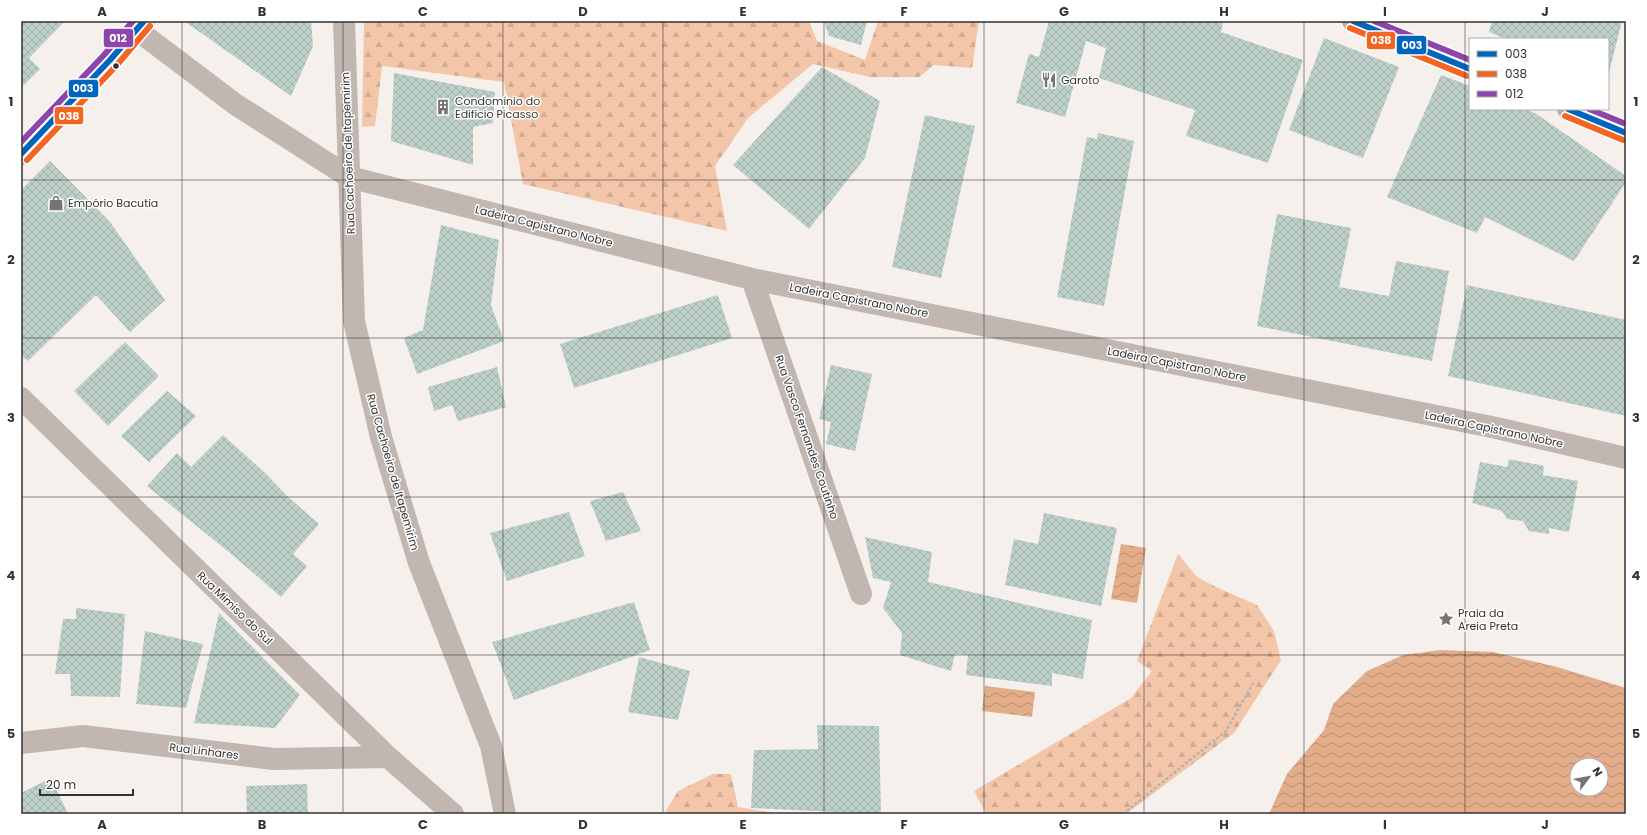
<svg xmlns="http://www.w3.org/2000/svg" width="1647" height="835" font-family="Poppins,sans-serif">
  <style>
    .forest { fill: url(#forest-firs) }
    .water { fill: url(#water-waves); fill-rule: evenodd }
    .building { fill: url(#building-cross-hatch) }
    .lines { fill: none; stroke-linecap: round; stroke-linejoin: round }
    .path { stroke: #bab2ad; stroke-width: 2.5; stroke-dasharray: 3 2; stroke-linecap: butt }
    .street { stroke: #c2b6b0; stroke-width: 22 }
    .secondary { stroke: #b8aba3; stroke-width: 22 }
    .primary { stroke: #baaea6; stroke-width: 22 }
    .bus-1-casing { stroke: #fff; stroke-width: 9 }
    .bus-2-casing { stroke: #fff; stroke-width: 9 }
    .bus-3-casing { stroke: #fff; stroke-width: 9 }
    .bus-1 { stroke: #0065bd; stroke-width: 6 }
    .bus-2 { stroke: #f26522; stroke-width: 6 }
    .bus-3 { stroke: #8e44ad; stroke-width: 6 }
    .grid { fill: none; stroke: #35312f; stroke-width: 1; stroke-opacity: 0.55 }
    .bus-dot { fill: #35312f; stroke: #fff; stroke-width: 1.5 }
    .labels { text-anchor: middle; stroke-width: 3; stroke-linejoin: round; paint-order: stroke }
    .poi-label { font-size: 11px; fill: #35312f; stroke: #fff; text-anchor: start }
    .street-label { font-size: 11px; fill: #35312f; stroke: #fff }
    .line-badge { stroke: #fff; stroke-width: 1.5 }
    .badge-label { font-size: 11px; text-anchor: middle; font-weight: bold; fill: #fff }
    .neatline { fill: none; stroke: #35312f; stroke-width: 1.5 }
    .grid-label { font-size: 13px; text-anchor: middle; font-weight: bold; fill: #35312f }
  </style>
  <defs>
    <pattern id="forest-firs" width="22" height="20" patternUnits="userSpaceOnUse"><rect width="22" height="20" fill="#f3c5a9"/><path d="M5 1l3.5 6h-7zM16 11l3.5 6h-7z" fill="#d1aa92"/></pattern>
    <pattern id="water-waves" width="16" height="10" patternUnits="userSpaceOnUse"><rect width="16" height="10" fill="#e4ad8a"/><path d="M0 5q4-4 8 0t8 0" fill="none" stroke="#ba8d71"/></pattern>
    <pattern id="building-cross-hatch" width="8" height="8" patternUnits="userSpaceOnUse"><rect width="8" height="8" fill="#bcd0c9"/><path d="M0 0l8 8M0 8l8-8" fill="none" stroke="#a2b3ad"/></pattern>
  </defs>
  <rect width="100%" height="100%" fill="#f6f0ed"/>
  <path class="forest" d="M364,21H809L817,41L865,60L878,21H979L972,68L934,65L919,77H870L813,64L748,118L715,166L727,231L523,184L504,82L382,66L375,126L362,127Z
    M1178,554L1197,577L1216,587L1257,605L1274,631L1281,660L1234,733L1126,814H981L985,812L974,791L1131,698L1152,671L1137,661Z
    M713,774H731L738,807L781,814H664L678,791Z"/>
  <path class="water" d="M1121,544L1146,548L1137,603L1111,599Z
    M1440,650L1493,652L1557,667L1626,688V814H1269L1287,774L1324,730L1333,704L1367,671L1403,655ZM1577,765H1601V789H1577Z
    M985,686L1035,692L1032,717L982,711Z"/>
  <path class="building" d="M21,21H65L29,58L40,69L21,88Z
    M184,21H311L313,46L291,96Z
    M824,21H867L861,45L829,36Z
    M1049,21H1223L1221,32L1303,60L1268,163L1186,136L1195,110L1099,78L1106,48L1086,41L1065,117L1016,103L1029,54L1039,57Z
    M1492,21H1622L1609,73L1608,39H1506L1489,32Z
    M1324,38L1399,67L1363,158L1289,130Z
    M822,67L880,101L865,158L809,229L733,165Z
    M394,73L495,92L493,123L473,127V165L391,141Z
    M1441,75L1470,86V109H1525L1535,113L1626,176V182L1574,261L1485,217L1477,233L1387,197Z
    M925,115L975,126L941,278L892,267Z
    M1098,133L1134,141L1104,306L1057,297L1087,137L1097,139Z
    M50,161L110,222L165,300L130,332L96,295L28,361L21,356V190Z
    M1277,214L1351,228L1339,287L1389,296L1396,261L1449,271L1432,361L1257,326Z
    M441,225L499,240L491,305L504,341L417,374L404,338L423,330Z
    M1467,285L1626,320V416L1448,376Z
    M718,295L732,338L574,388L560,344Z
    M125,342L159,376L108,426L74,391Z
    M831,365L872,374L855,451L826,444L831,422L819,419Z
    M497,367L506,407L458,421L452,405L434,411L428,387Z
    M167,391L196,416L149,462L121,436Z
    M223,435L265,473L287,496L319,524L293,554L307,566L281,597L235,557L147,486L177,453L191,467Z
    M1509,459L1544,466L1543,475L1578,481L1569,532L1549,528V534L1529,531L1523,521L1507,519L1502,511L1472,503L1480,462L1507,467Z
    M623,492L641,531L606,541L590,501Z
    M569,512L585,556L507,581L490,533Z
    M1044,513L1117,528L1101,606L1005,585L1014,539L1038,544Z
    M865,537L932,552L928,582L1092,620L1083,679L1052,673V686L966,675L968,655L955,654L951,671L900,655L902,633L883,608L891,582L873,578Z
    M634,602L650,650L514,700L492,642Z
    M76,608L125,614L120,697L71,696L70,674H55L63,619H76Z
    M219,613L300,695L275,728L194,723Z
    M145,631L203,644L186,708L136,704Z
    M639,657L690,671L678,720L628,712Z
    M817,725L879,726L881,814L751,808L754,750L818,749Z
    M51,778L68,814H21V793Z
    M307,784L308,814H247L246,786Z"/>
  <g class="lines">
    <path class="path" d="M1123,814L1226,731L1253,683"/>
    <path class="street" d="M344,21L354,321L381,437L419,563L491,746L505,814
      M137,30L235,104L349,177L752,279L1492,427L1626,458
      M752,279L861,594
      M21,398L388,757L453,814
      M21,743L83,736L274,759L388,757"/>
    <path class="secondary" d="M1353,21L1470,69
      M1568,109L1626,133"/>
    <path class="primary" d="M21,154L110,60L144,21"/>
    <g class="bus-1-casing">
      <path id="bus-1" d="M1353,21L1470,69
        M1568,109L1626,133
        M21,154L110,60L144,21"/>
    </g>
    <g class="bus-2-casing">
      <path id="bus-2" d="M1350,28L1467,76
        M1565,116L1623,140
        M27,160L116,66L150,26"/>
    </g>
    <g class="bus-3-casing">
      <path id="bus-3" d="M1374,21L1470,60
        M1589,109L1626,124
        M21,142L104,55L133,21"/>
    </g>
    <use href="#bus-1" class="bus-1"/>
    <use href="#bus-2" class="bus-2"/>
    <use href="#bus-3" class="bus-3"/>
  </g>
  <path class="grid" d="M182,21V814M343,21V814M503,21V814M663,21V814M824,21V814M984,21V814M1144,21V814M1304,21V814M1465,21V814M21,180H1626M21,338H1626M21,497H1626M21,655H1626"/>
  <defs>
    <g id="restaurant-bare" transform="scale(1.2)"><path d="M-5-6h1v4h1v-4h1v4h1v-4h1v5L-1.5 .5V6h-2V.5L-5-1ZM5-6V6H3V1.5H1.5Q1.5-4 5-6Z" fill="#797472" stroke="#fff" stroke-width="2.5" paint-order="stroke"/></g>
    <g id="building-bare" transform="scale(1.2)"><path d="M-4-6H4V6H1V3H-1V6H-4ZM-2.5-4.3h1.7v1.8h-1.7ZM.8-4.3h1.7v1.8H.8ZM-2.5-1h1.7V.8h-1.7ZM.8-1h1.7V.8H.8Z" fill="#797472" stroke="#fff" stroke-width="2.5" paint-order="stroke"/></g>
    <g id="shop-bare" transform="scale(1.2)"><path d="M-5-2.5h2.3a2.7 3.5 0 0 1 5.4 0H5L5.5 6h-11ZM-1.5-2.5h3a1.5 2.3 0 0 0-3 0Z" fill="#797472" stroke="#fff" stroke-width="2.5" paint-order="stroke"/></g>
    <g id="sight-bare" transform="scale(1.2)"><path d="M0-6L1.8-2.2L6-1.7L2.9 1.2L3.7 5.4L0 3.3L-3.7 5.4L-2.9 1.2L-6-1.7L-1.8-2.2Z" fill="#797472" stroke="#fff" stroke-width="2.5" paint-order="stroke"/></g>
  </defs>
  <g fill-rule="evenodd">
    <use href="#restaurant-bare" x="1049" y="80"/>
    <use href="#building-bare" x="443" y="107"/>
    <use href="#shop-bare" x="56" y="203"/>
    <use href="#sight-bare" x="1446" y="619"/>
  </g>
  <circle class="bus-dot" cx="116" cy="66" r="3.5"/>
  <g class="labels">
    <g class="poi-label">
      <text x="1061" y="84">Garoto</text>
      <text x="455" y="105">Condomínio do<tspan x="455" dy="13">Edifício Picasso</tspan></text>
      <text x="68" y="207">Empório Bacutia</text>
      <text x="1458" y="617">Praia da<tspan x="1458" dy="13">Areia Preta</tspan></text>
    </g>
    <g class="street-label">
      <text transform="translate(348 153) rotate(-92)" y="4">Rua Cachoeiro de Itapemirim</text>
      <text transform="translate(544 226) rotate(14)" y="4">Ladeira Capistrano Nobre</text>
      <text transform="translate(859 300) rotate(11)" y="4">Ladeira Capistrano Nobre</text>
      <text transform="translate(1177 364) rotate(11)" y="4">Ladeira Capistrano Nobre</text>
      <text transform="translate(1494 429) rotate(12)" y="4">Ladeira Capistrano Nobre</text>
      <text transform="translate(807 437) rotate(71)" y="4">Rua Vasco Fernandes Coutinho</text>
      <text transform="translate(393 472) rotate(74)" y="4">Rua Cachoeiro de Itapemirim</text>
      <text transform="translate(235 608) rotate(44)" y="4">Rua Mimiso do Sul</text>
      <text transform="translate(204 751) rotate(7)" y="4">Rua Linhares</text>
    </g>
  </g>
  <g class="line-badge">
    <rect x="103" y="28" width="31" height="20" rx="4" fill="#8e44ad"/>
    <rect x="1366" y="31" width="30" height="19" rx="4" fill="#f26522"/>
    <rect x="1396" y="35" width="31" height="20" rx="4" fill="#0065bd"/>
    <rect x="68" y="79" width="31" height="19" rx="4" fill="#0065bd"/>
    <rect x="54" y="106" width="30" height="19" rx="4" fill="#f26522"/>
  </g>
  <g class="badge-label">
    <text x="118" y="42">012</text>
    <text x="1381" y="44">038</text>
    <text x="1412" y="49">003</text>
    <text x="83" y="92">003</text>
    <text x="69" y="120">038</text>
  </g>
  <rect width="1647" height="835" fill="none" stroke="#ffffff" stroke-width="44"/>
  <rect x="1469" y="38" width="140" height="72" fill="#ffffff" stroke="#aeadac"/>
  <rect x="1477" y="51" width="20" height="6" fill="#0065bd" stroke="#aeadac"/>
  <text x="1505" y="58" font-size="12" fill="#35312f">003</text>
  <rect x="1477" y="71" width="20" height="6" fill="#f26522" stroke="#aeadac"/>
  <text x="1505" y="78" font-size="12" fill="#35312f">038</text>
  <rect x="1477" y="91" width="20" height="6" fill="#8e44ad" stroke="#aeadac"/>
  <text x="1505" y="98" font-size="12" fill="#35312f">012</text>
  <g transform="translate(1589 777) rotate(58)"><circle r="19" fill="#ffffff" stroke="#aeadac"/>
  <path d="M0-3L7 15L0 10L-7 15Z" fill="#797472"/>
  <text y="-6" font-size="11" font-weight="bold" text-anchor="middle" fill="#35312f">N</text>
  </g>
  <path d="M40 789v6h93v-6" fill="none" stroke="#35312f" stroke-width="2"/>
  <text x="46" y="789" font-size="12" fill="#35312f" stroke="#ffffff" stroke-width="3" paint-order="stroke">20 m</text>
  <rect x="22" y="22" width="1603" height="791" class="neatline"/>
  <g class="grid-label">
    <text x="102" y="16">A</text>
    <text x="262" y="16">B</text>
    <text x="423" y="16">C</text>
    <text x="583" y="16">D</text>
    <text x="743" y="16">E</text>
    <text x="904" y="16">F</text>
    <text x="1064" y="16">G</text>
    <text x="1224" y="16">H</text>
    <text x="1385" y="16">I</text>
    <text x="1545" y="16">J</text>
    <text x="11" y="106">1</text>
    <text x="1636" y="106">1</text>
    <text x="11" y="264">2</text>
    <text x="1636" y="264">2</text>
    <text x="11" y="422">3</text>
    <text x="1636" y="422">3</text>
    <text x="11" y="580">4</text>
    <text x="1636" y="580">4</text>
    <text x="11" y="738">5</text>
    <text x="1636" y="738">5</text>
    <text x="102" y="829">A</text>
    <text x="262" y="829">B</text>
    <text x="423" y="829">C</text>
    <text x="583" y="829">D</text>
    <text x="743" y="829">E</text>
    <text x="904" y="829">F</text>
    <text x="1064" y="829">G</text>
    <text x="1224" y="829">H</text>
    <text x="1385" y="829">I</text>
    <text x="1545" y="829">J</text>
  </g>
</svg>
